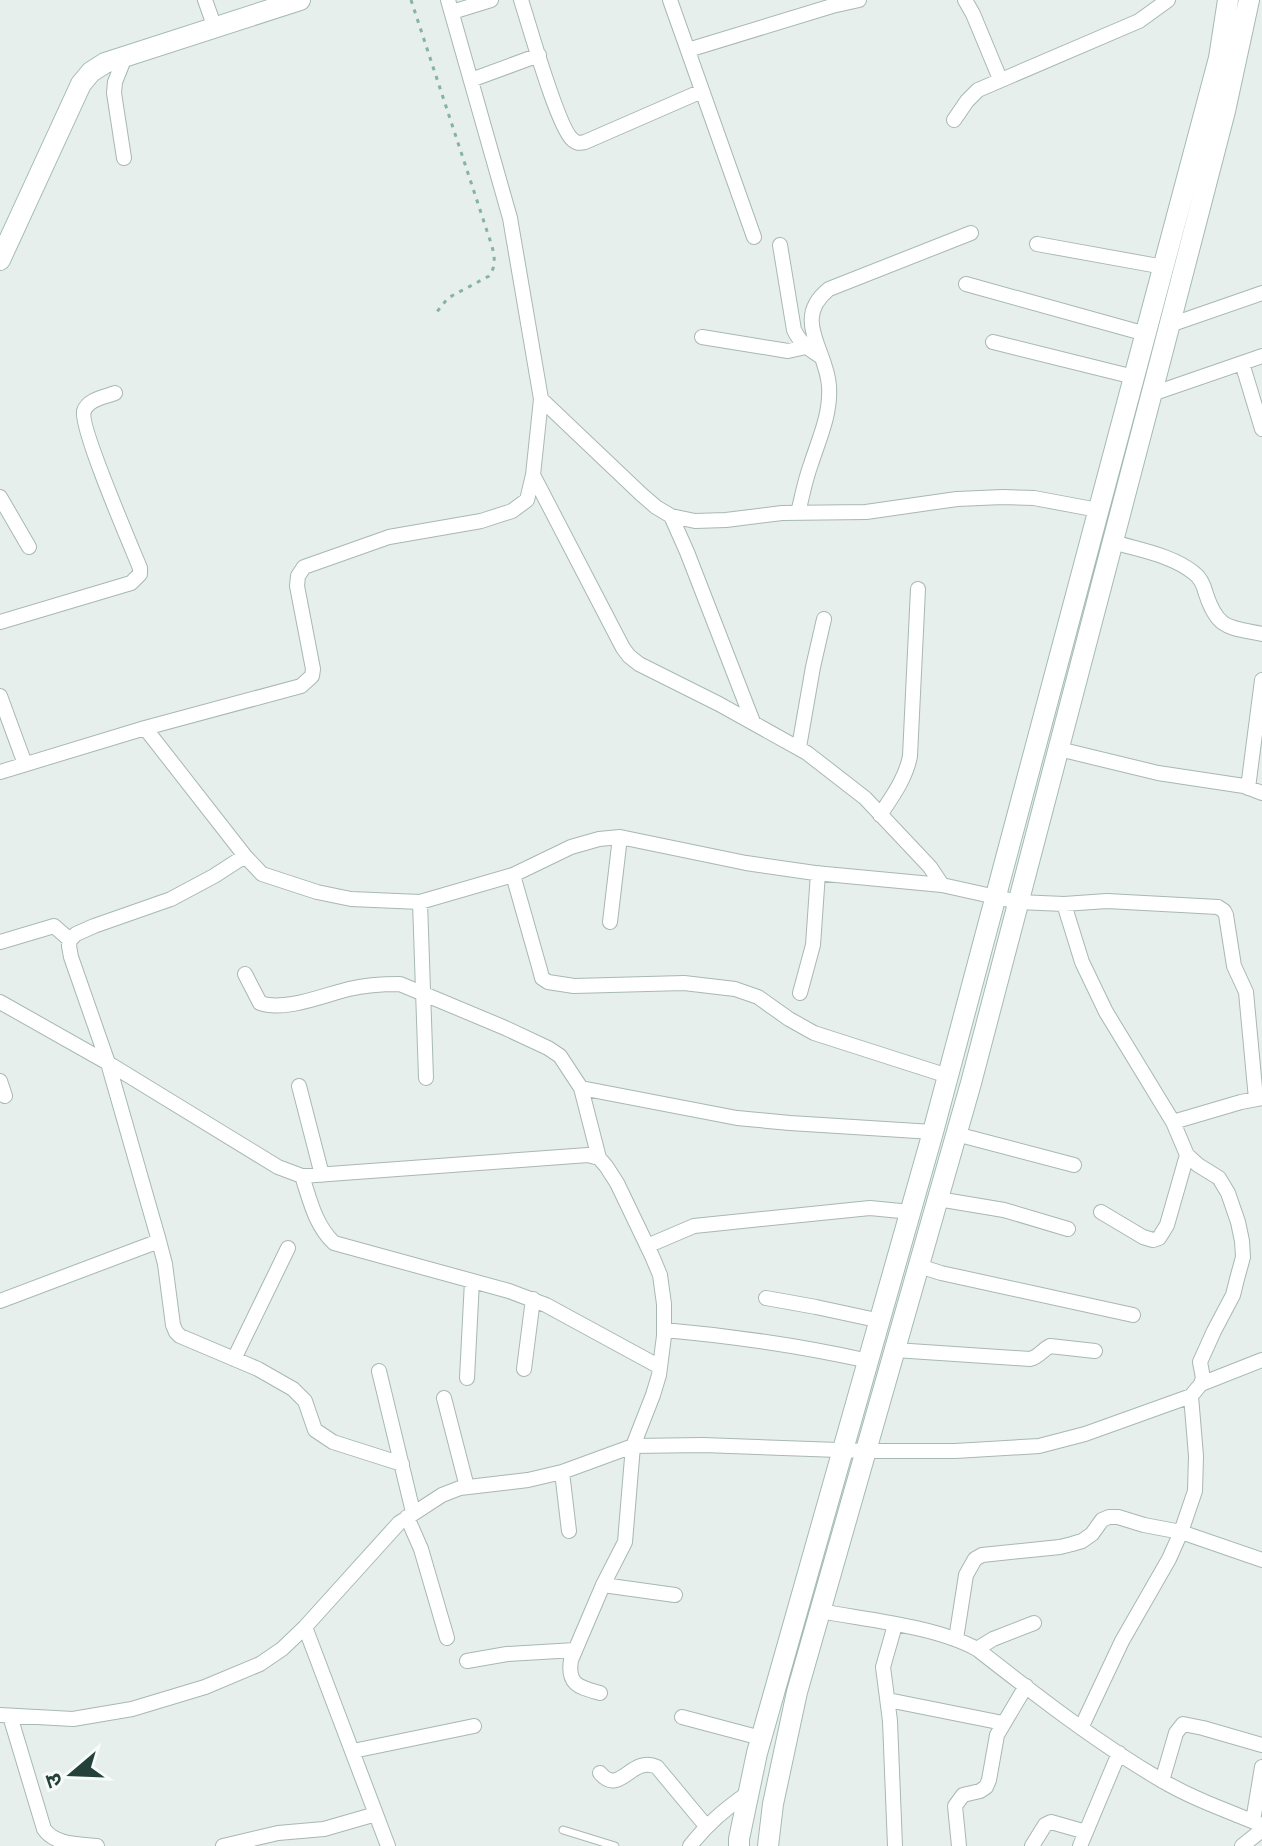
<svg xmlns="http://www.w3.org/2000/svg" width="1262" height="1846" font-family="'Open Sans','Noto Sans Devanagari',sans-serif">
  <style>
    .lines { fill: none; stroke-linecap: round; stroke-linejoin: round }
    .lane-casing { stroke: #a8b8b2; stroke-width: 9 }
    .street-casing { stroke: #a8b8b2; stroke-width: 16 }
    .secondary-casing { stroke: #a4bbb3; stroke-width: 22 }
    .path { stroke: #86b3a5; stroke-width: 3; stroke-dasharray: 4 6; stroke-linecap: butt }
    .lane { stroke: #fff; stroke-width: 7 }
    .street { stroke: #fff; stroke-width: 14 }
    .secondary { stroke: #fff; stroke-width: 20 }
  </style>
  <rect width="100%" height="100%" fill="#e6efeb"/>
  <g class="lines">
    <g class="lane-casing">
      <path id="lane" d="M563,1830L615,1846"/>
    </g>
    <g class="street-casing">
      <path id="street" d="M205,0L215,28
        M521,0C529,24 558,129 573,140C578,144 579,143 585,142L702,91
        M670,0L754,237
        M965,0L973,14L1000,79
        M452,12L491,0
        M688,50L832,6L859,0
        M471,80L539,55
        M954,120L967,101L978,90L1139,21L1168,0
        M124,158L114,93L115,82L125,57
        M1037,244L1164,267
        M780,245L794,330C800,343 809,349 820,356
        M966,284L1146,334
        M1170,325L1262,293
        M702,337L788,351L806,347
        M993,342L1134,377
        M1242,363L1262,429
        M1152,394L1262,356
        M541,399L641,494L656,507L671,516L695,521L726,520L782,513L866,512L957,499L1003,497L1034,498L1098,510
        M533,475L623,648L629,656L639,664L719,704L807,753L865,798L930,867L942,885
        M0,497L29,547
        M798,513C802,497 805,480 811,464C819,439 831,414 829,386C827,350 791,319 829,289L971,233
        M671,516L687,552L753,722
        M1113,542C1139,550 1172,555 1194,573C1201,578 1204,586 1206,594C1218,630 1229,627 1262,634
        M0,622L131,583L140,574V568C131,546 79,425 84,411C88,399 105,397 115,393
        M0,696L25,764
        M145,728L245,856L262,874L317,892L351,899L420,902L513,875L571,847L599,839L620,837L746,863L815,873L942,885L1018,902L1064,904L1107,901L1218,907L1224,911L1226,915L1234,966L1246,992L1256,1099
        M799,747L813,667L824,619
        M1059,749L1158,773L1244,786L1262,793
        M0,772L145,728L301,686L312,676L313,669L297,586L298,576L304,567L389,537L481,521L512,511L527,500L533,475L541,399L510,218L448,0
        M1248,788L1262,680
        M880,815C892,797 906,778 910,756L918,589
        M245,856L214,876L171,899L94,926L76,934L70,940L69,946L71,957L108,1063L159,1241L165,1264L173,1325L176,1332L180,1336L258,1369L293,1389L305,1401L315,1430L333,1442L402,1464
        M513,875L540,970L542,978L548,982L574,986L684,983L735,989L758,997L789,1019L814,1033L948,1076
        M420,902L426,1078
        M1064,904L1082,962L1106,1012L1173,1122L1187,1155L1198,1165L1219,1178L1228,1193L1238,1222L1242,1241L1243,1257L1237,1279L1233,1295L1214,1331L1200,1362L1203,1378L1201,1384L1191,1396L1196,1456L1195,1491L1181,1532L1169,1559L1122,1641L1081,1728
        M610,922L620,837
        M0,942L54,926L70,940
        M245,974L260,1003C284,1012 324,995 349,989C365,985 383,984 400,984L503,1027L548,1048L560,1056L581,1088L599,1158
        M800,993L813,945L818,873
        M0,1002L108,1063L278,1167L302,1176L588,1155L599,1158L606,1166L617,1183L652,1256L660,1275L664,1304V1336L659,1375L653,1395L633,1446L625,1542L603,1585L571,1660C567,1685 579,1687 600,1693
        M0,1081L5,1096
        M299,1086L322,1175
        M581,1088L737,1118L790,1123L933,1132
        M1173,1122L1241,1102L1262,1098
        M956,1134L1074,1165
        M302,1176C310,1200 315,1225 334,1243L509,1291L546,1305L660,1367
        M938,1199L1004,1210L1068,1229
        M1101,1212L1143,1237L1153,1240L1159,1238L1167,1225L1187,1155
        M647,1246L694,1226L723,1223L870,1208L911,1212
        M919,1266L941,1273L1133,1315
        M766,1298L816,1307L881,1321
        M0,1301L159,1241
        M664,1330C733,1336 801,1346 869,1361
        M895,1350L1030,1359C1039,1357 1042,1350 1050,1346L1095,1351
        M234,1359L288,1248
        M524,1369L533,1299
        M379,1371L413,1512
        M467,1378L472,1281
        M1201,1384L1262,1360
        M444,1398L467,1487
        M562,1472L569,1531
        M407,1517L421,1549L447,1638
        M603,1585L675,1595
        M820,1611C868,1620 935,1626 977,1649C1036,1695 1096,1742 1161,1780C1193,1799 1228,1811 1262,1825
        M895,1625L883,1667L890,1721L895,1846
        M305,1627L388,1846
        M956,1639L966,1575L975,1559L982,1555L1060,1547L1072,1544L1082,1541L1092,1534L1102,1520L1109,1517H1118L1144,1525L1181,1532L1262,1560
        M977,1649L993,1639L1034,1623
        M467,1661L507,1654L575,1650
        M888,1700L1003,1723
        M0,1715L73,1719L132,1709L205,1687L260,1664L282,1649L305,1627L399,1523L442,1495L460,1488L528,1480L562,1472L633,1446L703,1445L866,1451H955L1039,1446L1085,1434L1191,1396
        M10,1716L44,1829C55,1845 79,1844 97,1846
        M682,1717L761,1738
        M353,1751L474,1726
        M600,1773C620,1797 631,1755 657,1767L706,1826
        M1162,1781L1176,1733L1183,1724L1203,1728L1262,1745
        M1253,1821L1262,1767
        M223,1846L278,1833L324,1829L376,1814
        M690,1846C707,1824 726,1808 748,1793
        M959,1846L955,1806L963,1795L980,1791L986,1787L989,1780L997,1735L1026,1686
        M1032,1846L1045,1825L1051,1822L1086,1832
        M1080,1846L1119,1753
        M1242,1846L1262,1830"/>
    </g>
    <g class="secondary-casing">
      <path id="secondary" d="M0,260L81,84L91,72L105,63L300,0
        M739,1846V1839L757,1753L933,1132L1219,58L1228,0
        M768,1846L773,1804L797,1692L971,1083L1162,354L1225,111L1249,0"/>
    </g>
    <path class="path" d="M411,0L486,228C491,244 500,262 489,276L448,298L436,313"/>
    <use href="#lane" class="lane"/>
    <use href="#street" class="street"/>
    <use href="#secondary" class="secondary"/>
  </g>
  <g transform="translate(72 1774) rotate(251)" stroke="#f7fbf9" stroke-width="6" paint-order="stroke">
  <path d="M0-6L14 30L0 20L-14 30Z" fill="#24423a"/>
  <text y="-12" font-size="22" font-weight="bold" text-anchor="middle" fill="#24423a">उ</text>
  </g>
</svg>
